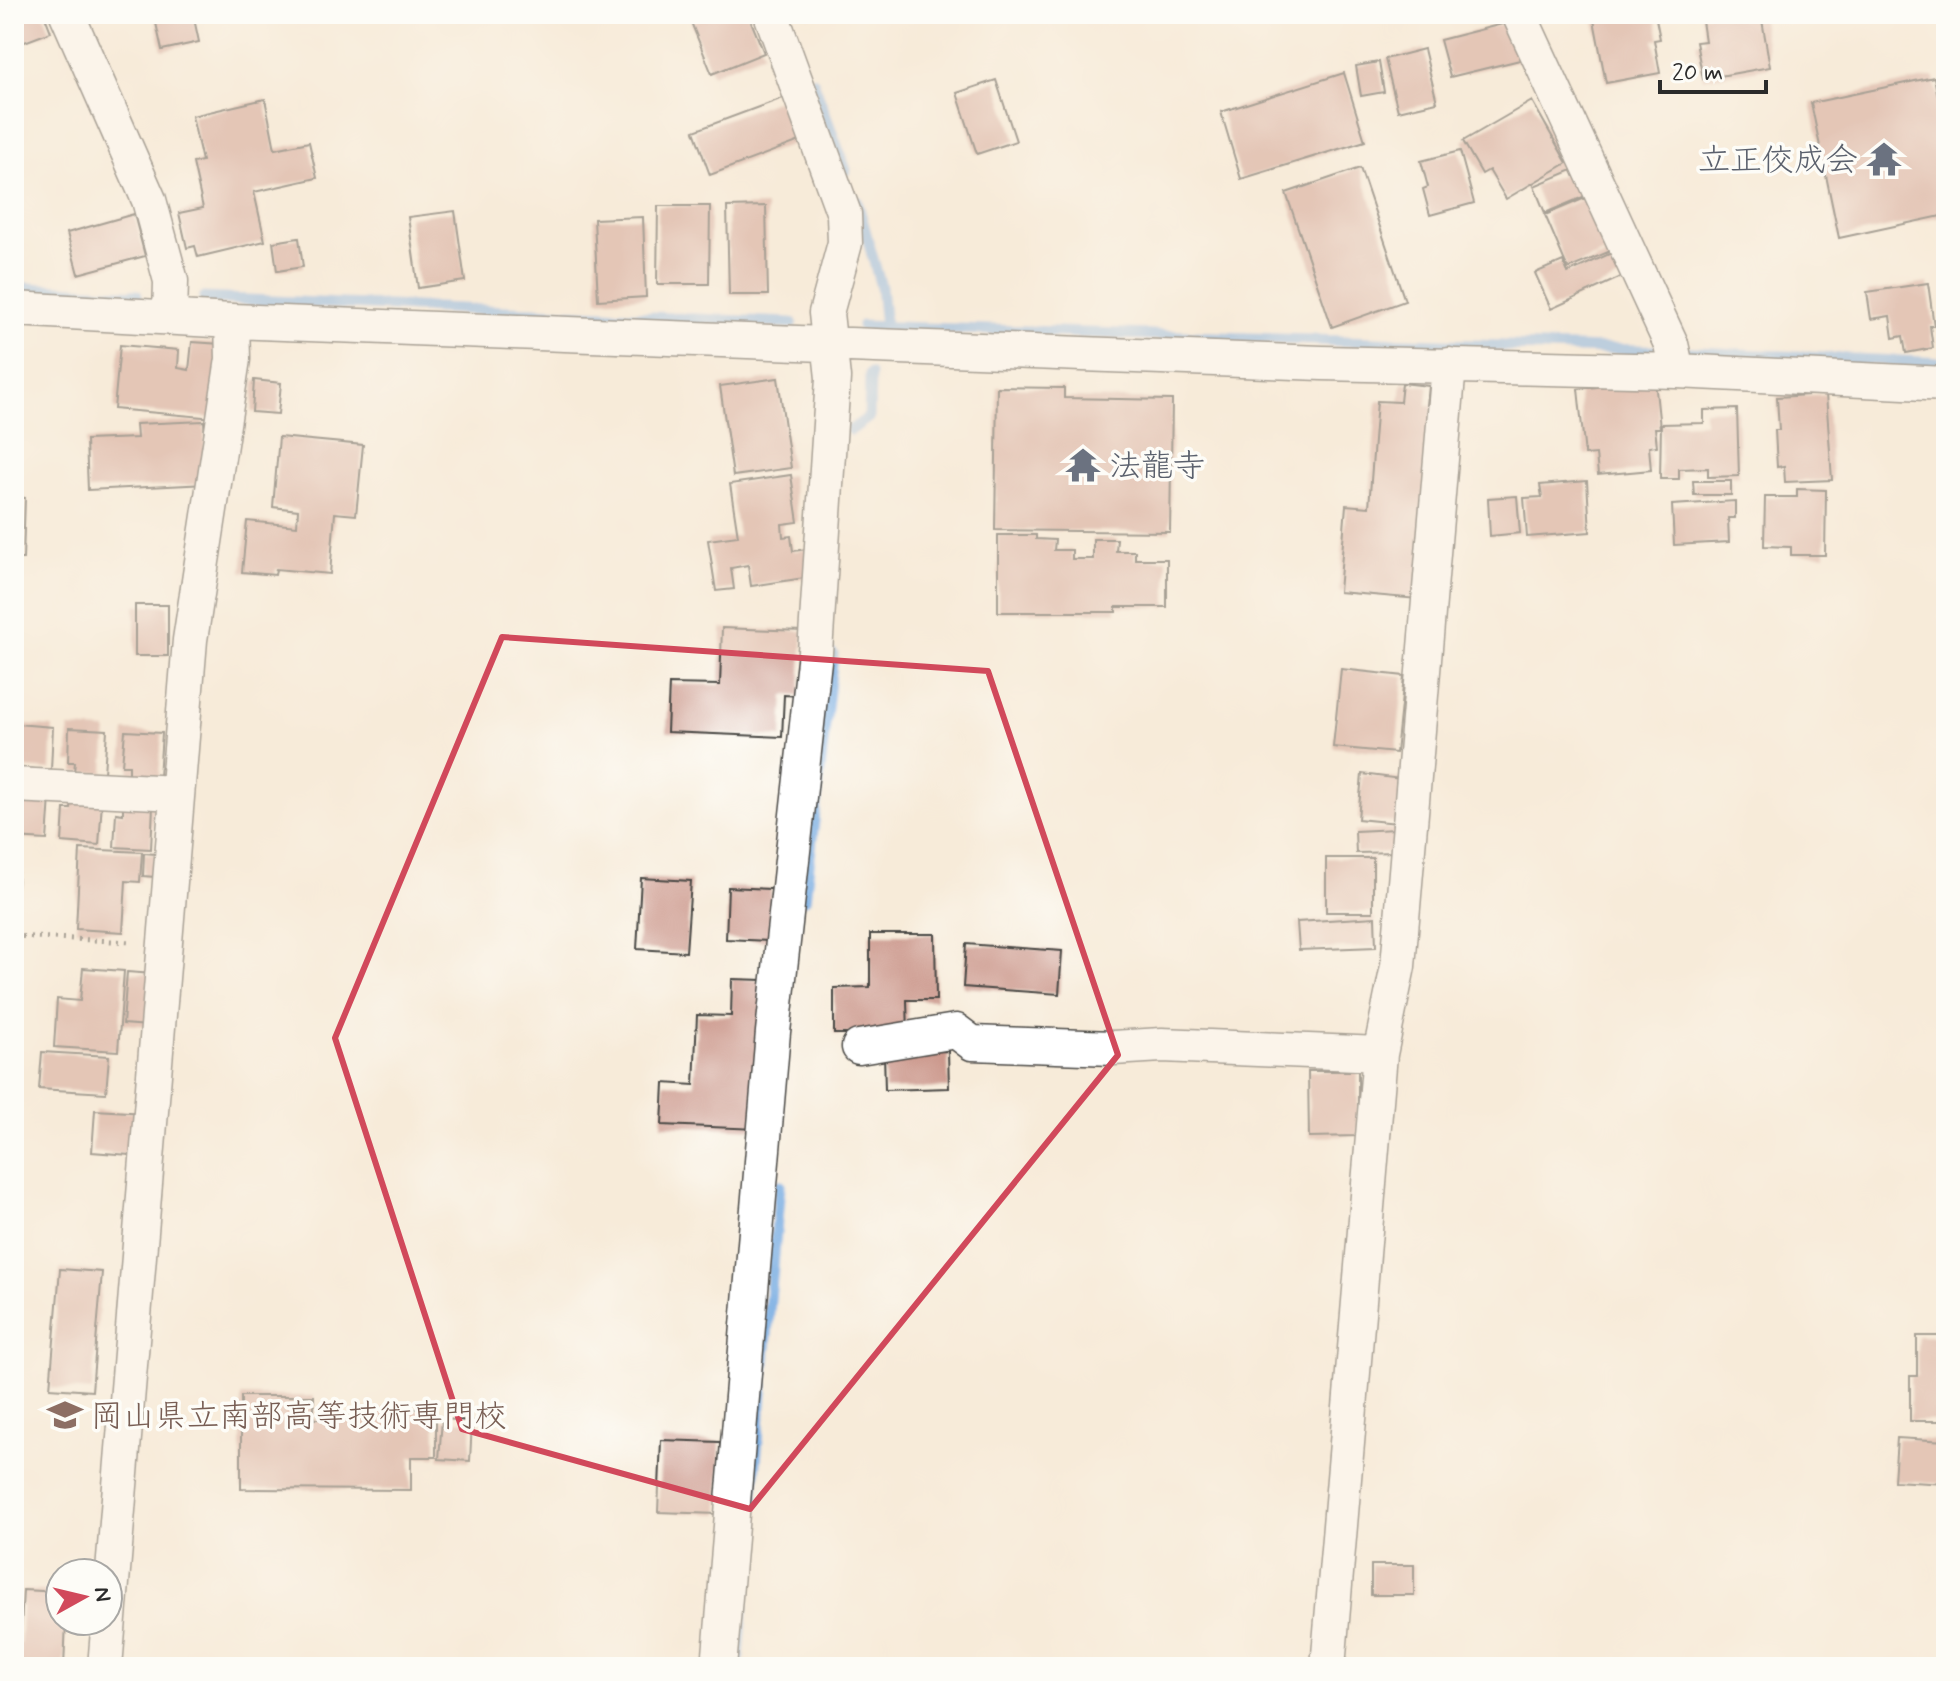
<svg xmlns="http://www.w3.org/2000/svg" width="1960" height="1681" font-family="Mynerve,'Klee One',sans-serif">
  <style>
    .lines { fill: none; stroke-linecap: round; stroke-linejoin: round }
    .stream { stroke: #74aae2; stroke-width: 11 }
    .building { fill: #cc998d }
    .minor-casing { stroke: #4a4845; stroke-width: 37 }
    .path { stroke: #4a4845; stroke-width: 5; stroke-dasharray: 2 6; stroke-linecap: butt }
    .minor { stroke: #fff; stroke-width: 34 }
    .marked { fill: none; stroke: #d1495b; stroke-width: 6; stroke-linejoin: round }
    .labels { text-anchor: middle; stroke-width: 7; stroke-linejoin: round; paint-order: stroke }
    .worship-label { font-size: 32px; fill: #5b616d; stroke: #fdfcf7; text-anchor: end }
    .education-label { font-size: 32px; fill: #785e54; stroke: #fdfcf7; text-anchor: start }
  </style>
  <rect width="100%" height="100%" fill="#fdfcf7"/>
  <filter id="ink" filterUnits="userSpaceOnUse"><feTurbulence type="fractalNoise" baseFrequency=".0125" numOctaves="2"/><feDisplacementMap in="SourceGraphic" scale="16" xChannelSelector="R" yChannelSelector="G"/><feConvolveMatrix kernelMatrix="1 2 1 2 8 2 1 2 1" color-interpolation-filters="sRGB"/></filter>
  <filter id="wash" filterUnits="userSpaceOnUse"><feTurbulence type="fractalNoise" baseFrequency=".006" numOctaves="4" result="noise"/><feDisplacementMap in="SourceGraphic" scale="32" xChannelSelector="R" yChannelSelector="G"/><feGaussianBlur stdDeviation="1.8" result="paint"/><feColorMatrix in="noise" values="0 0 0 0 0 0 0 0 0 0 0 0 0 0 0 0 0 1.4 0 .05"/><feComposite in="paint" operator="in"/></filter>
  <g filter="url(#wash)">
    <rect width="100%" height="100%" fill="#f7ebd9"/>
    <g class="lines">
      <path class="stream" d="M813,81L846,170
        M857,201L881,287L885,326
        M14,287L137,295
        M204,298L792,323
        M862,326L1672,351L1946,363
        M851,430L869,417L870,374
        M805,899L833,654
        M738,1667L780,1185"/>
    </g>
    <g id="blocks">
      <path class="building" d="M14,14H44L51,32L14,46Z
        M154,14H193L199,42L162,50Z
        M710,14H748L764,53L712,74L691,22Z
        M1622,14H1655L1660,39L1654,40L1660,73L1606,83L1594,20Z
        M1701,14H1761L1770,67L1703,79L1696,42L1705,41Z
        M1514,21L1524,59L1450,77L1440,40Z
        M1424,49L1437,102L1398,111L1385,59Z
        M1379,62L1384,92L1361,96L1356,66Z
        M1344,73L1365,141L1241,179L1221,112Z
        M1934,77L1938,97L1946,95V215L1839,238L1811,103Z
        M996,80L1016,141L977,154L957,93Z
        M791,95L808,138L710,175L694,131Z
        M265,99L275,149L309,142L317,178L254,192L265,241L198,257L195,246L187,248L179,213L203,208L193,163L202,161L192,116Z
        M1532,101L1567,163L1506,199L1489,170L1482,174L1463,141Z
        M1460,151L1474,203L1430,215L1423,189L1428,187L1421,161Z
        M1584,165L1595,192L1545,213L1534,186Z
        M1360,168L1405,301L1332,327L1286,193Z
        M1597,193L1620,247L1568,269L1545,215Z
        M658,206H710L709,284H657Z
        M766,206L768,295H729L727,207Z
        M455,211L465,281L418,288L408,217Z
        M134,214L145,256L78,274L67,233Z
        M643,217L646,297L598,300L594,219Z
        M299,238L303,267L277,271L273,242Z
        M1620,249L1630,273L1551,309L1535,273L1563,261L1568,273Z
        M1928,283L1934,326H1930L1933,348L1906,353L1903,336L1893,338L1890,316L1871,319L1867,292Z
        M192,342L221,344L214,418L114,409L120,345L179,350L178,368L189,370Z
        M778,378L791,468L733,476L720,386Z
        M254,380L281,383L278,414L252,412Z
        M1655,381L1660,428H1655L1657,446L1649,447L1651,470L1598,475L1596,454L1585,455L1578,389Z
        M1402,383L1429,386L1427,405H1433L1418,599L1339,592L1346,505L1369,507L1377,401L1400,402Z
        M997,387L1064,388V398L1172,400L1170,532L995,530Z
        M1826,394L1832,480L1785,482L1784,466L1777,467L1775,430H1779L1777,397Z
        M1737,409L1739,476L1708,477V468L1679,469V479H1660L1661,424L1704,423V410Z
        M204,421L207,484L88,490L86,440L137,438L136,424Z
        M279,437L363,445L356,515L335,513L330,574L276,569L275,575L242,572L247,521L297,526L298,510L273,507Z
        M791,475L798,522L782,524L783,537L791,536L793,551L807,549L811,577L751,586L748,565L731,568L734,589L716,591L708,540L738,536L730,484Z
        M1587,481L1590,532L1527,537L1524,498L1542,497L1540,485Z
        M1693,481H1731V495H1694Z
        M1797,489L1826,490L1825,555H1791V547L1764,546L1765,497H1797Z
        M1517,496L1520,533L1490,536L1488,498Z
        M14,497L25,498L23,559H14Z
        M1735,501V518H1728L1729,542L1674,545L1672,505Z
        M998,535H1036V539L1055,540L1054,550H1072V559H1093V539H1117L1116,551H1135V559H1167V607H1116V612H998Z
        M135,605H168V656H135Z
        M722,628L803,631L800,696L784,695L782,737L667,732L669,684L720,685Z
        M1341,669L1404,676L1396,753L1333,747Z
        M16,724L53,727L51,770L21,768V759L14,758Z
        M69,728L107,730L104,773L74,772L75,762H68Z
        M125,731L162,733L159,777L129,775V765H122Z
        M1362,774L1401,779L1397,823L1358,819Z
        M19,796L50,797L47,840L14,838V804H18Z
        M72,800L102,801L99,845L62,842L64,809H71Z
        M123,804L153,806L151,849L114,847L116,813L123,814Z
        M1396,829L1397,852L1356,853L1355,831Z
        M14,848L20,849L16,900H14Z
        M80,849L142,852L140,882L126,881L123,932L76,929Z
        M144,853L155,854V877L143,876Z
        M1326,858H1373V912H1326Z
        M641,878L691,881L686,952L637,949Z
        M728,887L771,889L769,941L726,939Z
        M1375,917L1376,947L1299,950L1297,922Z
        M870,934H935L936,1000H907L908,1034H834V988L870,987Z
        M966,944L1062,951L1059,994L963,987Z
        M83,968L124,971L118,1051L54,1047L57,999L80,1001Z
        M127,972L153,974L149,1026L123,1024Z
        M732,979L764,980L758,1129L662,1125L664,1083L694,1085L697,1015L731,1016Z
        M948,1051L949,1088L885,1090L884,1053Z
        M42,1052L109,1056L106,1093L39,1089Z
        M1308,1071H1358V1136L1309,1137Z
        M95,1110L145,1113L142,1156L92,1152Z
        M60,1269L102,1272L92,1391L50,1388Z
        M1917,1336H1946V1421H1910V1376H1917Z
        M241,1396H314V1419H361L362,1409H436V1457H411V1490L241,1489Z
        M442,1419L472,1421L470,1461L439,1459Z
        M1897,1438L1946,1441V1484L1894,1481Z
        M661,1440L720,1442L719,1514L658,1512Z
        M1371,1565H1414V1595H1371Z
        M23,1590L60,1592V1621H66L64,1667H19Z"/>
    </g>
  </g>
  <g filter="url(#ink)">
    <use href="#blocks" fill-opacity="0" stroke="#4a4845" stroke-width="2"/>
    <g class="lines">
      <g class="minor-casing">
        <path id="minor" d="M67,14L149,200L171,281L170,317
          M1519,14L1671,344L1677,371
          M14,309L232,321L1082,354L1322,363L1677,371L1946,384
          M14,785L177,793
          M859,1047L956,1031L972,1043L1113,1048L1162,1045L1380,1054
          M105,1667L190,640L233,359L232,321
          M719,1667L773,1032L815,652L833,378L826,313L845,243L844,214L771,14
          M1328,1667L1380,1054L1398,966L1449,365"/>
      </g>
      <path class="path" d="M14,936L131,942"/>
      <use href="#minor" class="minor"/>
    </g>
  </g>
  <path d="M0 0H1960V1681H0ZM502,637L988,671L1118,1055L750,1509L462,1429L335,1038Z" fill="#f7ebd9" fill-opacity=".55" fill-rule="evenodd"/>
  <path class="marked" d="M502,637L988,671L1118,1055L750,1509L462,1429L335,1038Z"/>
  <defs>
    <g id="temple-bare" transform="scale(2.76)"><path d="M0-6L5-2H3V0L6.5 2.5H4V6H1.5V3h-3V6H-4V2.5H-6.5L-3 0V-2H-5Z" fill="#6b7280" stroke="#fdfcf7" stroke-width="2.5" paint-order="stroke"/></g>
    <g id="university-bare" transform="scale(2.76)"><path d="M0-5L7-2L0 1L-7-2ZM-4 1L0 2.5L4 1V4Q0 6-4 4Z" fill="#8d6e63" stroke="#fdfcf7" stroke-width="2.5" paint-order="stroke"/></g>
  </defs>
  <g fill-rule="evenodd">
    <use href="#temple-bare" x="1884" y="159"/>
    <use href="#temple-bare" x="1083" y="465"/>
    <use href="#university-bare" x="65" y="1415"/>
  </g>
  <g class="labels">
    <g class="worship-label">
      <text x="1858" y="170">立正佼成会</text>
      <text x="1109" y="476" text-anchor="start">法龍寺</text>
    </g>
    <g class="education-label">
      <text x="91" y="1426">岡山県立南部高等技術専門校</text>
    </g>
  </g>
  <rect width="1960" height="1681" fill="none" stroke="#fdfcf7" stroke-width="48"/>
  <g transform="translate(84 1597) rotate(82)"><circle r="38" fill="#fdfcf7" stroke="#a9a8a5" stroke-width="2"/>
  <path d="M0-6L14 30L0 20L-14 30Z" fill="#d1495b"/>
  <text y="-12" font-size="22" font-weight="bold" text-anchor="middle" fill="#2b2b2b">N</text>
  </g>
  <path d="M1660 80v12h106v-12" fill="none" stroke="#2b2b2b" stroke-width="4"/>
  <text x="1672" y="80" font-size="24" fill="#2b2b2b" stroke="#fdfcf7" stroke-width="6" paint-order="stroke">20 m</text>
</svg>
